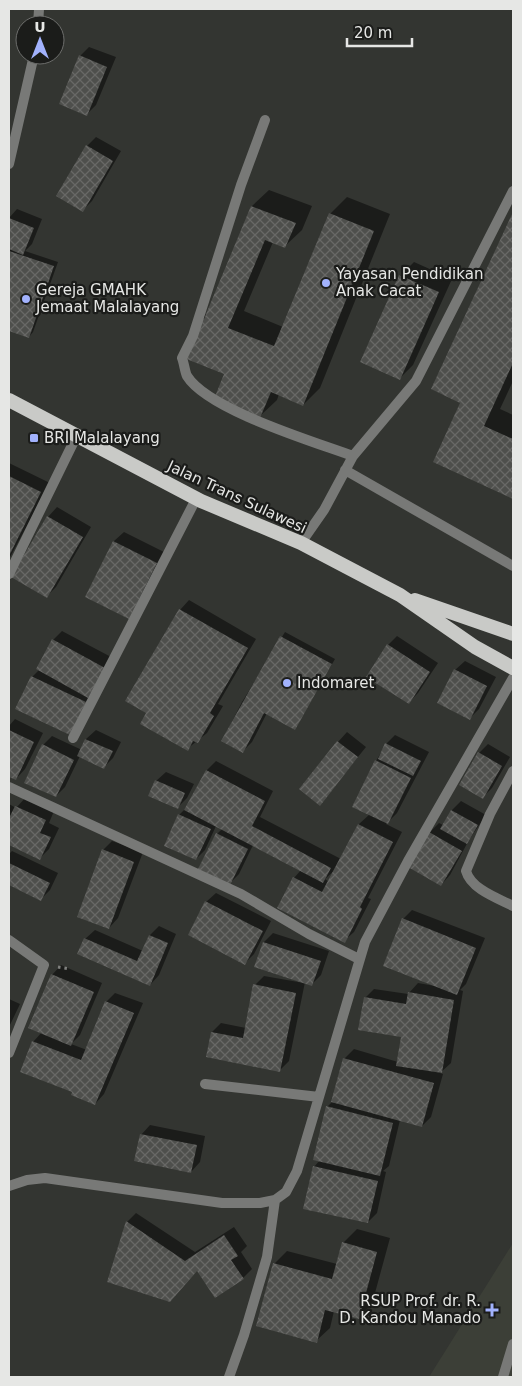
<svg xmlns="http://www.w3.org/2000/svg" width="522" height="1386" font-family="'DejaVu Sans',sans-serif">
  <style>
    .built { fill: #3c3f37 }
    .shadow { fill: #0007; fill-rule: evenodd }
    .building { fill: url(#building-cross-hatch) }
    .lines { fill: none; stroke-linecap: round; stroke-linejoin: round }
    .path { stroke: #80817e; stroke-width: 3; stroke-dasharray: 2.5 4; stroke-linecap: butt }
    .service { stroke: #787977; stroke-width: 10 }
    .minor { stroke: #787977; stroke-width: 10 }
    .trunk { stroke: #c9cac7; stroke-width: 14 }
    .poi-dot { fill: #a2b2fd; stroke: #1b1c1a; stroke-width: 2 }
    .labels { text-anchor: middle; stroke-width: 4.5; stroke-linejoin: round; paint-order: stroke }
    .poi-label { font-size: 15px; fill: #e6e7e5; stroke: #1b1c1a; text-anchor: start }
    .street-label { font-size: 15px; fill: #e6e7e5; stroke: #1b1c1a }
  </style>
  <defs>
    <pattern id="building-cross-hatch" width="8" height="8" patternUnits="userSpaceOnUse" patternTransform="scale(1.25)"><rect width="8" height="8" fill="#4e4f4c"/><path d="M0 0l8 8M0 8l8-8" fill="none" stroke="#686866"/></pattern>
  </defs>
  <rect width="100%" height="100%" fill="#333531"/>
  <path class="built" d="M513,1243V1377H429Z"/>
  <path class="shadow" d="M89,47L116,57L96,105L87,114L80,56Z
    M96,137L121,151L92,201L83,210L87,146Z
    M269,190L312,206L302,230L285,246L273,242L244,311L283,327L330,214L347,197L390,214L320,388L303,405L279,394L277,400L260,416L226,373L202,318L208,312L252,206Z
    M17,209L42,219L32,244L25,251L58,262L33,332L29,337L9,330V218Z
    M513,215V381L500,409L513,415V497L435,462L462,402L432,389Z
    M414,262L452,279L413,365L400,378V276Z
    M9,463L50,483L9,559Z
    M57,507L91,527L56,587L47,596L48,517Z
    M124,532L166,553L138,608L86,596L114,541Z
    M189,600L256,639L218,704L223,706L207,733L187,749L180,610Z
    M62,631L113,658L79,724L32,677L39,670L53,640Z
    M285,632L335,659L295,728L267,713L252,742L243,751L222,741L242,702Z
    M397,636L438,663L418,693L408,703L388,645Z
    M465,661L496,677L479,709L470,718L455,670Z
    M15,719L43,733L25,769L16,779L9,775V726Z
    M96,730L121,742L113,758L104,767L80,756L65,787L56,796L43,745L52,736L82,750L86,739Z
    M347,732L366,747L320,804L338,742Z
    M395,735L429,752L397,813L386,824L402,832L368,898L371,899L354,932L344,941L294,878L301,870L253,845L239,874L230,883L217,834L222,829L216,826L205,850L196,859L165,845L179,815L188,806L207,770L216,761L273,791L260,817L341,859L359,824L370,814L376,761L386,744ZM335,870L329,882L325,879Z
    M488,744L510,757L492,788L483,797L479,753Z
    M166,772L194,784L187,798L178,807L156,781Z
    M26,797L54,811L49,823L59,828L49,849L40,858L9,844V804L16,808Z
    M461,801L486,815L469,840L450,875L441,885L430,832L439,823L443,825L452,810Z
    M112,841L143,852L118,918L109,928L103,850Z
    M12,851L58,873L50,890L41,899L9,884V854Z
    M216,893L271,921L254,954L245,963L206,902Z
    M412,910L485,938L466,984L460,990L463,991L451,1063L440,1073L443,1074L431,1117L422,1126L400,1120L389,1166L383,1171L386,1172L377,1213L368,1222L314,1167L320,1160L327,1107L332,1102L345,1058L354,1049L398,1062L403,1036L365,998L374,989L408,994L418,983L435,986L403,919Z
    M159,926L176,934L159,975L150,985L85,939L95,930L143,951L150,935Z
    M273,933L329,951L321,975L312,984L305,982L289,1061L280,1070L212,1032L221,1023L246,1028L255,985L264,976L304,983L256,966L264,942Z
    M61,965L102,983L80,1035L71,1044L87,1050L106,1002L115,993L143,1003L104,1094L95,1104L74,1092L33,1042L42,1032L52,975Z
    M9,999L20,1004L9,1027Z
    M150,1125L205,1136L200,1162L191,1172L141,1135Z
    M136,1213L195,1252L234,1227L247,1246L241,1252L252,1269L243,1278L198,1270L109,1282L127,1222Z
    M357,1229L390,1238L372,1304L359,1317L334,1311L330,1328L316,1341L274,1264L287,1251L337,1264L343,1243Z"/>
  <path class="building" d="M79,55L107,67L87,116L59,104Z
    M86,145L113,161L83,212L56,196Z
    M251,206L296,223L285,248L265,240L228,328L274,346L329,213L374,231L303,406L271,392L260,418L214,399L224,374L184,358L201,317L204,319Z
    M513,212V363L484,426L513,439V499L433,462L460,403L431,389Z
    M9,218L34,228L23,255L9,249Z
    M9,251L54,266L29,338L9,331Z
    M399,275L439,292L400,380L360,362Z
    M9,476L41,492L9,556Z
    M47,516L83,537L47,598L11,577Z
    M113,541L157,563L129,619L85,597Z
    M179,609L248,648L210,713L214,716L198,743L193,741L188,751L140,724L146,713L125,701Z
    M280,636L332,664L295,730L264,713L243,753L221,741Z
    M52,639L105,668L88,698L36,669Z
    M387,644L430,672L409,704L366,677Z
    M454,669L487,686L470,720L437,703Z
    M31,676L86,702L70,735L15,709Z
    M9,730L34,742L16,780L9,777Z
    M85,739L113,751L104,769L77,756Z
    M337,741L358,757L320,806L299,789Z
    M385,743L421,761L413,776L378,759Z
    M42,744L74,760L56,797L24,783Z
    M478,752L502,766L483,799L459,785Z
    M375,760L411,778L388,824L352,807Z
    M206,770L265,801L252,826L331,868L323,883L184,810Z
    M155,780L185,793L178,809L148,796Z
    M15,806L46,820L40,833L51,837L40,860L9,845V818Z
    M451,810L478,825L467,844L440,829Z
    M178,814L211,829L196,860L164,846Z
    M358,824L393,842L360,907L362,909L345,943L277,908L293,877L322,892Z
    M429,832L462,851L441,886L408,867Z
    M216,833L248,849L230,885L198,869Z
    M102,849L134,862L109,929L77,917Z
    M9,863L50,883L41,901L9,885Z
    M205,901L263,931L245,965L188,935Z
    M402,918L476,948L457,995L383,966Z
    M149,935L168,943L150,986L77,954L84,938L137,961Z
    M263,942L321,961L312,986L254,967Z
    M51,974L94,992L71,1046L28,1028Z
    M253,984L296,993L280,1072L206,1057L211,1032L243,1038Z
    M408,992L454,1000L442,1073L396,1066L401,1037L358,1030L364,997L406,1004Z
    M105,1001L134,1013L95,1105L71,1095L72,1092L20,1072L32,1041L81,1060Z
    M343,1058L434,1083L422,1127L331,1102Z
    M326,1106L393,1123L380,1176L313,1160Z
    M140,1134L197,1145L191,1173L134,1161Z
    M313,1166L378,1181L368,1223L303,1209Z
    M126,1221L185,1261L224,1235L238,1256L231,1260L244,1279L215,1298L197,1271L170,1302L107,1282Z
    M342,1242L377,1252L359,1319L325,1310L317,1343L256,1326L273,1263L332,1279Z"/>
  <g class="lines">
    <path class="path" d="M58,967L70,969"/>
    <path class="service" d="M265,120L241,185L193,336L182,358C184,363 185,372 187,376C208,410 315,442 353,456
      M345,470L513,566
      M301,543L324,510L353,456L416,381L513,191
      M73,738L196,499
      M513,771L490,814L466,871C471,889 497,898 513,906
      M503,1377L513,1344"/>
    <path class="minor" d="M38,25L39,9
      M9,164L34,55
      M9,574L77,435
      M9,787L241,894L309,934L359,959
      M9,940L44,965L9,1053
      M205,1084L319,1097
      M9,1186L27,1180L45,1178L222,1203H260L275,1200L286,1192L297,1171L365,942L408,861L513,678
      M229,1377L244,1335L267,1257L275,1200"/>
    <path class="trunk" d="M9,400L201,501L301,543L400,595L475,647L513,668
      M415,600L513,634"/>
  </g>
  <g class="poi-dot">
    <circle cx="326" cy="283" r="5"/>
    <circle cx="26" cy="299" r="5"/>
    <rect x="29" y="433" width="10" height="10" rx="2.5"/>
    <circle cx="287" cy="683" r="5"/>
    <path d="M489.5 1302.5h5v5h5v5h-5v5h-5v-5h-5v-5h5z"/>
  </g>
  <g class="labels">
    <g class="poi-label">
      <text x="336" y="279">Yayasan Pendidikan<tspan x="336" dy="17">Anak Cacat</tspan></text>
      <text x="36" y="295">Gereja GMAHK<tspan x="36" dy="17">Jemaat Malalayang</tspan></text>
      <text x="44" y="443">BRI Malalayang</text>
      <text x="297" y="688">Indomaret</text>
      <text x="481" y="1306" text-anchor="end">RSUP Prof. dr. R.<tspan x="481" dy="17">D. Kandou Manado</tspan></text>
    </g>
    <g class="street-label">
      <text transform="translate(237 497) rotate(25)" y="5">Jalan Trans Sulawesi</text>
    </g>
  </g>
  <rect width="522" height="1386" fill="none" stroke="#e6e7e5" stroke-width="20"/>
  <g transform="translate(40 40)"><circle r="24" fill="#1b1c1a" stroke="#6c6d6b"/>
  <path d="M0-4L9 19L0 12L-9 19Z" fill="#a2b2fd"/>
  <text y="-8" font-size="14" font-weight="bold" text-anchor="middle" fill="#e6e7e5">U</text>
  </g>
  <path d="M347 38v8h65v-8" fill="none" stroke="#e6e7e5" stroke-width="2.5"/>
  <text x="354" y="38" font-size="15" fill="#e6e7e5" stroke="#1b1c1a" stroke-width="4" paint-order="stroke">20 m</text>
</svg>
